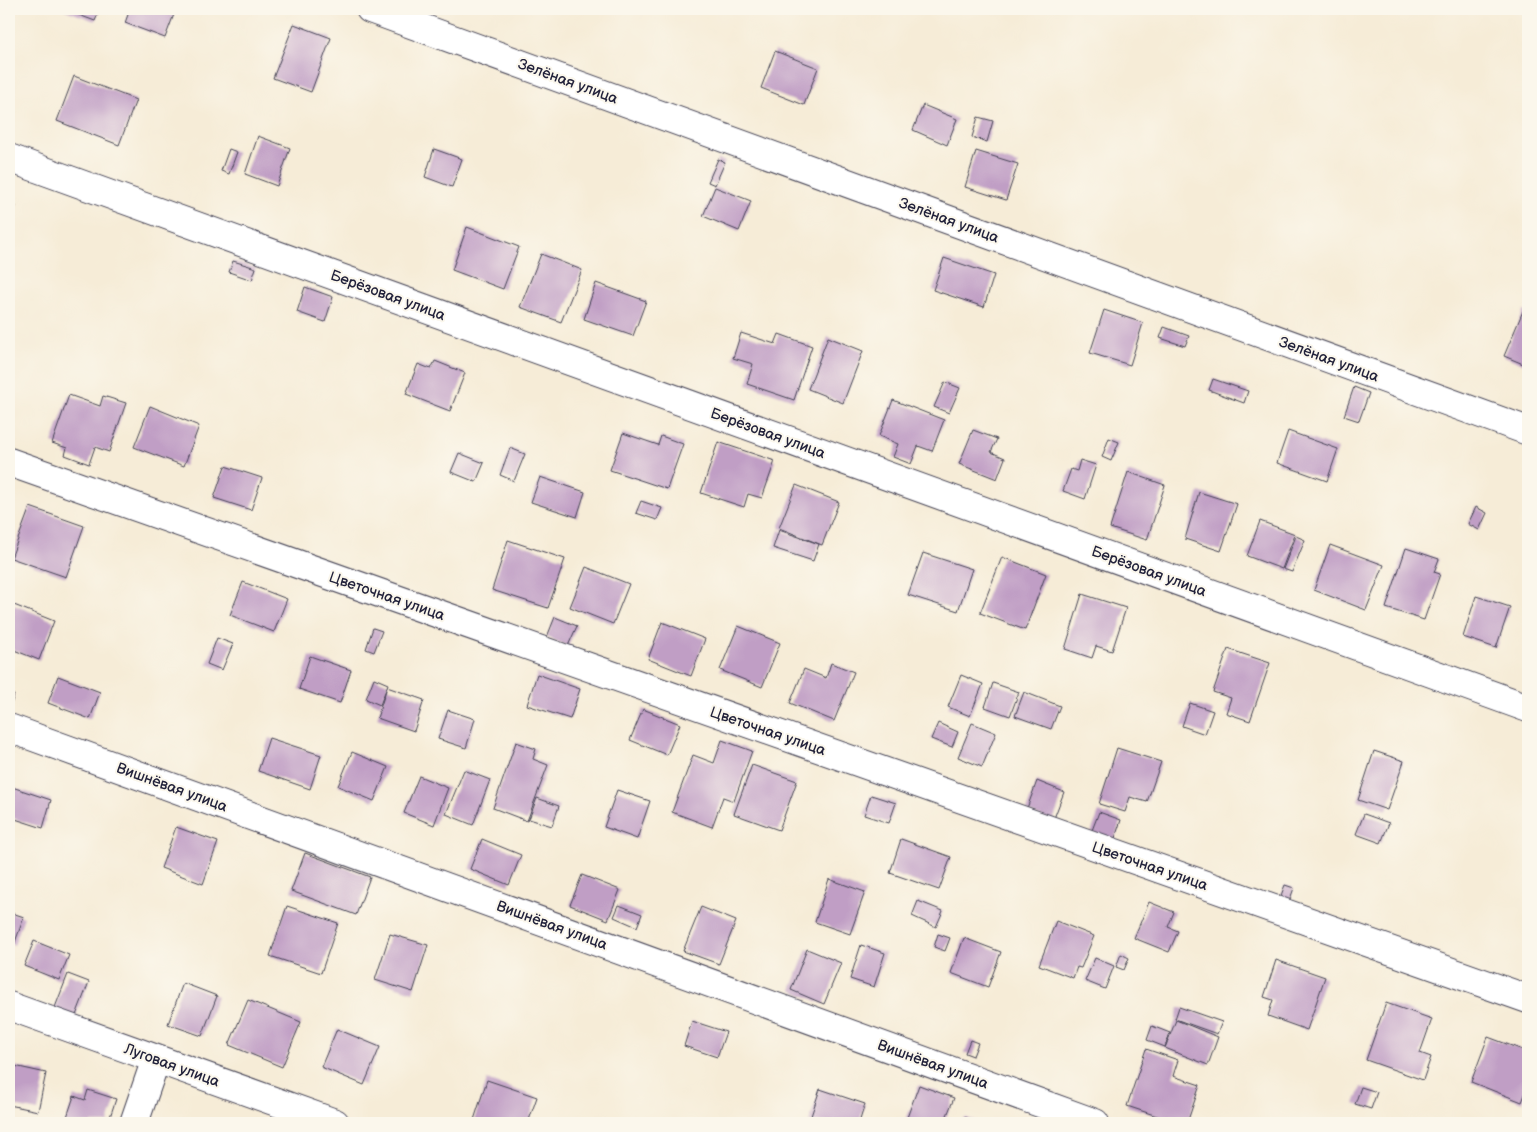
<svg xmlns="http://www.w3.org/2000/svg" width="1537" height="1132" font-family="'Balsamiq Sans',sans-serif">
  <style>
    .building { fill: #c09ec5 }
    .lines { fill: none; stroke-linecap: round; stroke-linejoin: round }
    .minor-casing { stroke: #424052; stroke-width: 30 }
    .minor { stroke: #fff; stroke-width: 28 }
    .labels { text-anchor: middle; stroke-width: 4; stroke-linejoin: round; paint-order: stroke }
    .street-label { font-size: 15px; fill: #22223b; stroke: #fbf7ec }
  </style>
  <rect width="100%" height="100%" fill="#fbf7ec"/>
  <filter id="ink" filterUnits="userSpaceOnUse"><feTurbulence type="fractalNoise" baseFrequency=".02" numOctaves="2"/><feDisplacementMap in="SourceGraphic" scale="10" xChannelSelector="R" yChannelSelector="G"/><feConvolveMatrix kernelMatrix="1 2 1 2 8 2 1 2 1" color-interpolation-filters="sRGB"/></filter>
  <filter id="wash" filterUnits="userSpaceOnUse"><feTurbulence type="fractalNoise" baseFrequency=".0096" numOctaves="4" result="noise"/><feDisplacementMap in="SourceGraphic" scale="20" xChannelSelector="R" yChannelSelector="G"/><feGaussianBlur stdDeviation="1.12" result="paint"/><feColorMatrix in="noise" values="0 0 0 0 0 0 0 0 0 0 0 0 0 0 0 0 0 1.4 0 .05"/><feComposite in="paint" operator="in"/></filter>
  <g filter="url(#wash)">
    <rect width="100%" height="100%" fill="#f6ecd7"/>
    <g id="blocks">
      <path class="building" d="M63,9H100L95,21Z
        M130,9H176L165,38L125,23Z
        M294,24L331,38L311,92L273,78Z
        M775,51L818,68L804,105L761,88Z
        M74,76L136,100L119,145L57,121Z
        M923,105L957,119L947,145L913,130Z
        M978,117L993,121L987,142L972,137Z
        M258,136L290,148L277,186L245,174Z
        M229,149L237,152L229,174L221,171Z
        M434,149L462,159L452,187L425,177Z
        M976,151L1018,164L1006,200L965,187Z
        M718,159L725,162L715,185L708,182Z
        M715,187L751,201L739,231L703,216Z
        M9,203L16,206L9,226Z
        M467,227L519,247L503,289L452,270Z
        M541,254L582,270L561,322L520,307Z
        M944,258L994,275L984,307L933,290Z
        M233,261L256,268L252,280L229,272Z
        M596,283L646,301L633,336L584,319Z
        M305,287L333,297L325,322L297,312Z
        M1104,310L1143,323L1130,365L1090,353Z
        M1523,311L1528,313V366L1504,356Z
        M1164,327L1189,336L1185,346L1160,338Z
        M741,333L775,344L779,334L812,346L794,400L747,384L753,364L733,358Z
        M828,337L863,351L843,403L808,389Z
        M435,361L465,373L450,411L406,394L418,364L431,369Z
        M1213,379L1248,391L1244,403L1209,390Z
        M945,382L960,388L949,413L934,407Z
        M1354,387L1369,393L1359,421L1344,416Z
        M69,395L100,406L103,396L126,403L109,452L95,447L89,464L65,455L67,448L52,443Z
        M893,400L944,420L932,451L918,446L911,464L893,457L898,444L879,436Z
        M150,406L199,426L184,466L134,447Z
        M973,430L997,439L991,452L1005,458L997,479L959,464Z
        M1288,431L1338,449L1327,481L1277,463Z
        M623,433L658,445L661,436L683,444L667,489L610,470Z
        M1109,438L1119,442L1111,461L1102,457Z
        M718,442L775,461L762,498L748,494L744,507L701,493Z
        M510,448L525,454L514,481L500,475Z
        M459,453L484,463L476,482L451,472Z
        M1080,460L1096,465L1085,499L1063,491L1071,469L1077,471Z
        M225,466L262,478L251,510L214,498Z
        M1128,472L1165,485L1147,540L1110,528Z
        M540,477L585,492L577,517L531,502Z
        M796,485L839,502L822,545L779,528Z
        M1199,492L1237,504L1221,551L1185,539Z
        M641,501L662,508L657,520L636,513Z
        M30,507L84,526L66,577L11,558Z
        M1476,507L1487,513L1479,530L1468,524Z
        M1260,521L1295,534L1282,569L1247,556Z
        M779,530L819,544L813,561L773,548Z
        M1296,536L1305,540L1292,572L1283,569Z
        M508,540L565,559L548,608L492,590Z
        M1330,545L1384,565L1366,610L1314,590Z
        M1406,548L1439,559L1434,572L1440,574L1424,620L1386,608Z
        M923,553L972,569L958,611L908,595Z
        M1002,557L1046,574L1025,630L980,613Z
        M586,567L629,584L613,624L570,607Z
        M243,582L287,599L274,632L230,615Z
        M1082,594L1126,608L1112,651L1096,646L1092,658L1065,649Z
        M1476,596L1510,607L1496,648L1463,637Z
        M9,603L54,621L39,660L9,648Z
        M555,617L577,626L568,646L547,637Z
        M662,622L705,639L691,676L648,659Z
        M738,626L780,643L762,687L720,670Z
        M373,628L382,631L374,652L366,649Z
        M217,638L233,644L222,670L207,664Z
        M1228,649L1270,663L1250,721L1226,713L1231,698L1213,692Z
        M310,656L351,670L340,703L299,689Z
        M831,663L854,672L834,721L790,703L804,669L826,678Z
        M537,674L580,689L570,719L527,705Z
        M961,675L983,684L970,716L948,707Z
        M58,676L100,692L90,719L48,703Z
        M374,678L388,684L380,705L366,699Z
        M993,683L1019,692L1010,716L985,707Z
        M387,687L424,700L414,731L377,718Z
        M1024,692L1060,706L1051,729L1015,716Z
        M9,693L14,695L9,711Z
        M1190,703L1213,711L1205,734L1182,726Z
        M643,709L680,724L667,755L630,740Z
        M448,710L475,719L466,748L438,739Z
        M938,723L958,732L952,747L931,739Z
        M972,723L996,733L982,767L958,757Z
        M269,738L321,755L310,789L258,771Z
        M722,740L752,751L734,801L723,797L712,827L672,812L693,755L714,763Z
        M516,742L536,749L533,759L548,765L527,821L493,808Z
        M1117,748L1161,762L1147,802L1130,797L1125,812L1099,804Z
        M1374,751L1404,761L1387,810L1358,800Z
        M352,752L388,767L374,801L338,786Z
        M752,765L797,781L779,830L734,814Z
        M464,770L490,780L473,825L446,814Z
        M419,776L448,788L434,825L404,813Z
        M1037,781L1064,792L1053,821L1026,811Z
        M12,787L51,800L43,828L9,817V797Z
        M617,790L650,801L637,839L604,827Z
        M871,795L896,803L889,823L864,815Z
        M537,798L559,806L552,826L529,819Z
        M1099,812L1121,820L1114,841L1091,833Z
        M1364,814L1389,823L1381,843L1356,834Z
        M176,827L218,842L203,884L161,868Z
        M482,839L521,855L509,885L470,869Z
        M901,839L951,857L939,890L890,873Z
        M305,853L370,877L356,915L291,891Z
        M582,875L620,890L608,920L570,905Z
        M829,879L865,892L850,934L815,922Z
        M1285,885L1294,888L1289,902L1280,898Z
        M918,901L943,911L936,927L912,916Z
        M1149,902L1174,912L1168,927L1178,931L1169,952L1134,938Z
        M619,905L642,914L637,927L614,917Z
        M287,906L338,923L321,973L270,956Z
        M701,907L736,921L719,964L683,951Z
        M9,912L24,917L14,945L9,943Z
        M1056,921L1094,936L1081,968L1077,967L1073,978L1039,965Z
        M390,934L428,945L413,992L375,980Z
        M938,934L950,938L945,951L934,947Z
        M964,938L1001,952L988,987L951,973Z
        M34,941L69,955L59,980L24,966Z
        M861,945L885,953L874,987L850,979Z
        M807,949L841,963L824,1004L791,990Z
        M1121,954L1129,958L1124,970L1116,967Z
        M1095,958L1114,966L1105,989L1085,981Z
        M1276,960L1325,977L1307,1030L1268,1016L1273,1000L1264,997Z
        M68,974L89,982L75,1018L54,1010Z
        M183,983L217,996L202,1036L168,1024Z
        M248,1000L301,1022L282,1067L229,1045Z
        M1386,1003L1432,1019L1420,1053L1431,1057L1423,1080L1366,1060Z
        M1179,1007L1222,1022L1217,1034L1175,1019Z
        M1176,1020L1218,1037L1208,1065L1165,1048Z
        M692,1021L726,1032L717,1057L684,1046Z
        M1152,1026L1170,1033L1165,1047L1147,1040Z
        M337,1029L380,1047L364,1085L321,1067Z
        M1488,1037L1528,1052V1087L1522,1102L1471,1082Z
        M970,1040L978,1043L973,1056L965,1053Z
        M1146,1049L1178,1060L1173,1076L1200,1085L1187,1123H1178L1127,1106Z
        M10,1065L46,1073L38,1111L9,1105Z
        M487,1080L537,1097L528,1123H473Z
        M919,1085L954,1098L944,1123H905Z
        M1361,1087L1377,1092L1371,1109L1355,1104Z
        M820,1089L865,1104L859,1123L809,1122Z
        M88,1090L116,1099L108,1123H65L74,1096L85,1100Z
        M964,1117L982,1123H962Z"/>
    </g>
  </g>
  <g filter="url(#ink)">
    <use href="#blocks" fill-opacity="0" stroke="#424052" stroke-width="1"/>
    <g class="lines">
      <g class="minor-casing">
        <path id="minor" d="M370,9L1528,431
          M9,158L1528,708
          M9,462L1528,999
          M9,728L1095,1123
          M9,1006L335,1123
          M134,1123L156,1059"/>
      </g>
      <use href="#minor" class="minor"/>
    </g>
  </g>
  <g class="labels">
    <g class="street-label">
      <text transform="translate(568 81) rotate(20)" y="5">Зелёная улица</text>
      <text transform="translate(949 220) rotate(20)" y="5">Зелёная улица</text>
      <text transform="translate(388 295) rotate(20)" y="5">Берёзовая улица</text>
      <text transform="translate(1329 359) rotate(20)" y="5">Зелёная улица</text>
      <text transform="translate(768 433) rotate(20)" y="5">Берёзовая улица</text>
      <text transform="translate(1149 571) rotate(20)" y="5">Берёзовая улица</text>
      <text transform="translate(387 596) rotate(19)" y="5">Цветочная улица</text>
      <text transform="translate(768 731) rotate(19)" y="5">Цветочная улица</text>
      <text transform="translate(172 787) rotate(20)" y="5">Вишнёвая улица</text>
      <text transform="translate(1150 866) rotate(19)" y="5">Цветочная улица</text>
      <text transform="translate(552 925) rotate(20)" y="5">Вишнёвая улица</text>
      <text transform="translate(933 1064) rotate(20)" y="5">Вишнёвая улица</text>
      <text transform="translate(172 1065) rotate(20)" y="5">Луговая улица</text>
    </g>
  </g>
  <rect width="1537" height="1132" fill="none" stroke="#fbf7ec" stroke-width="30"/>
</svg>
